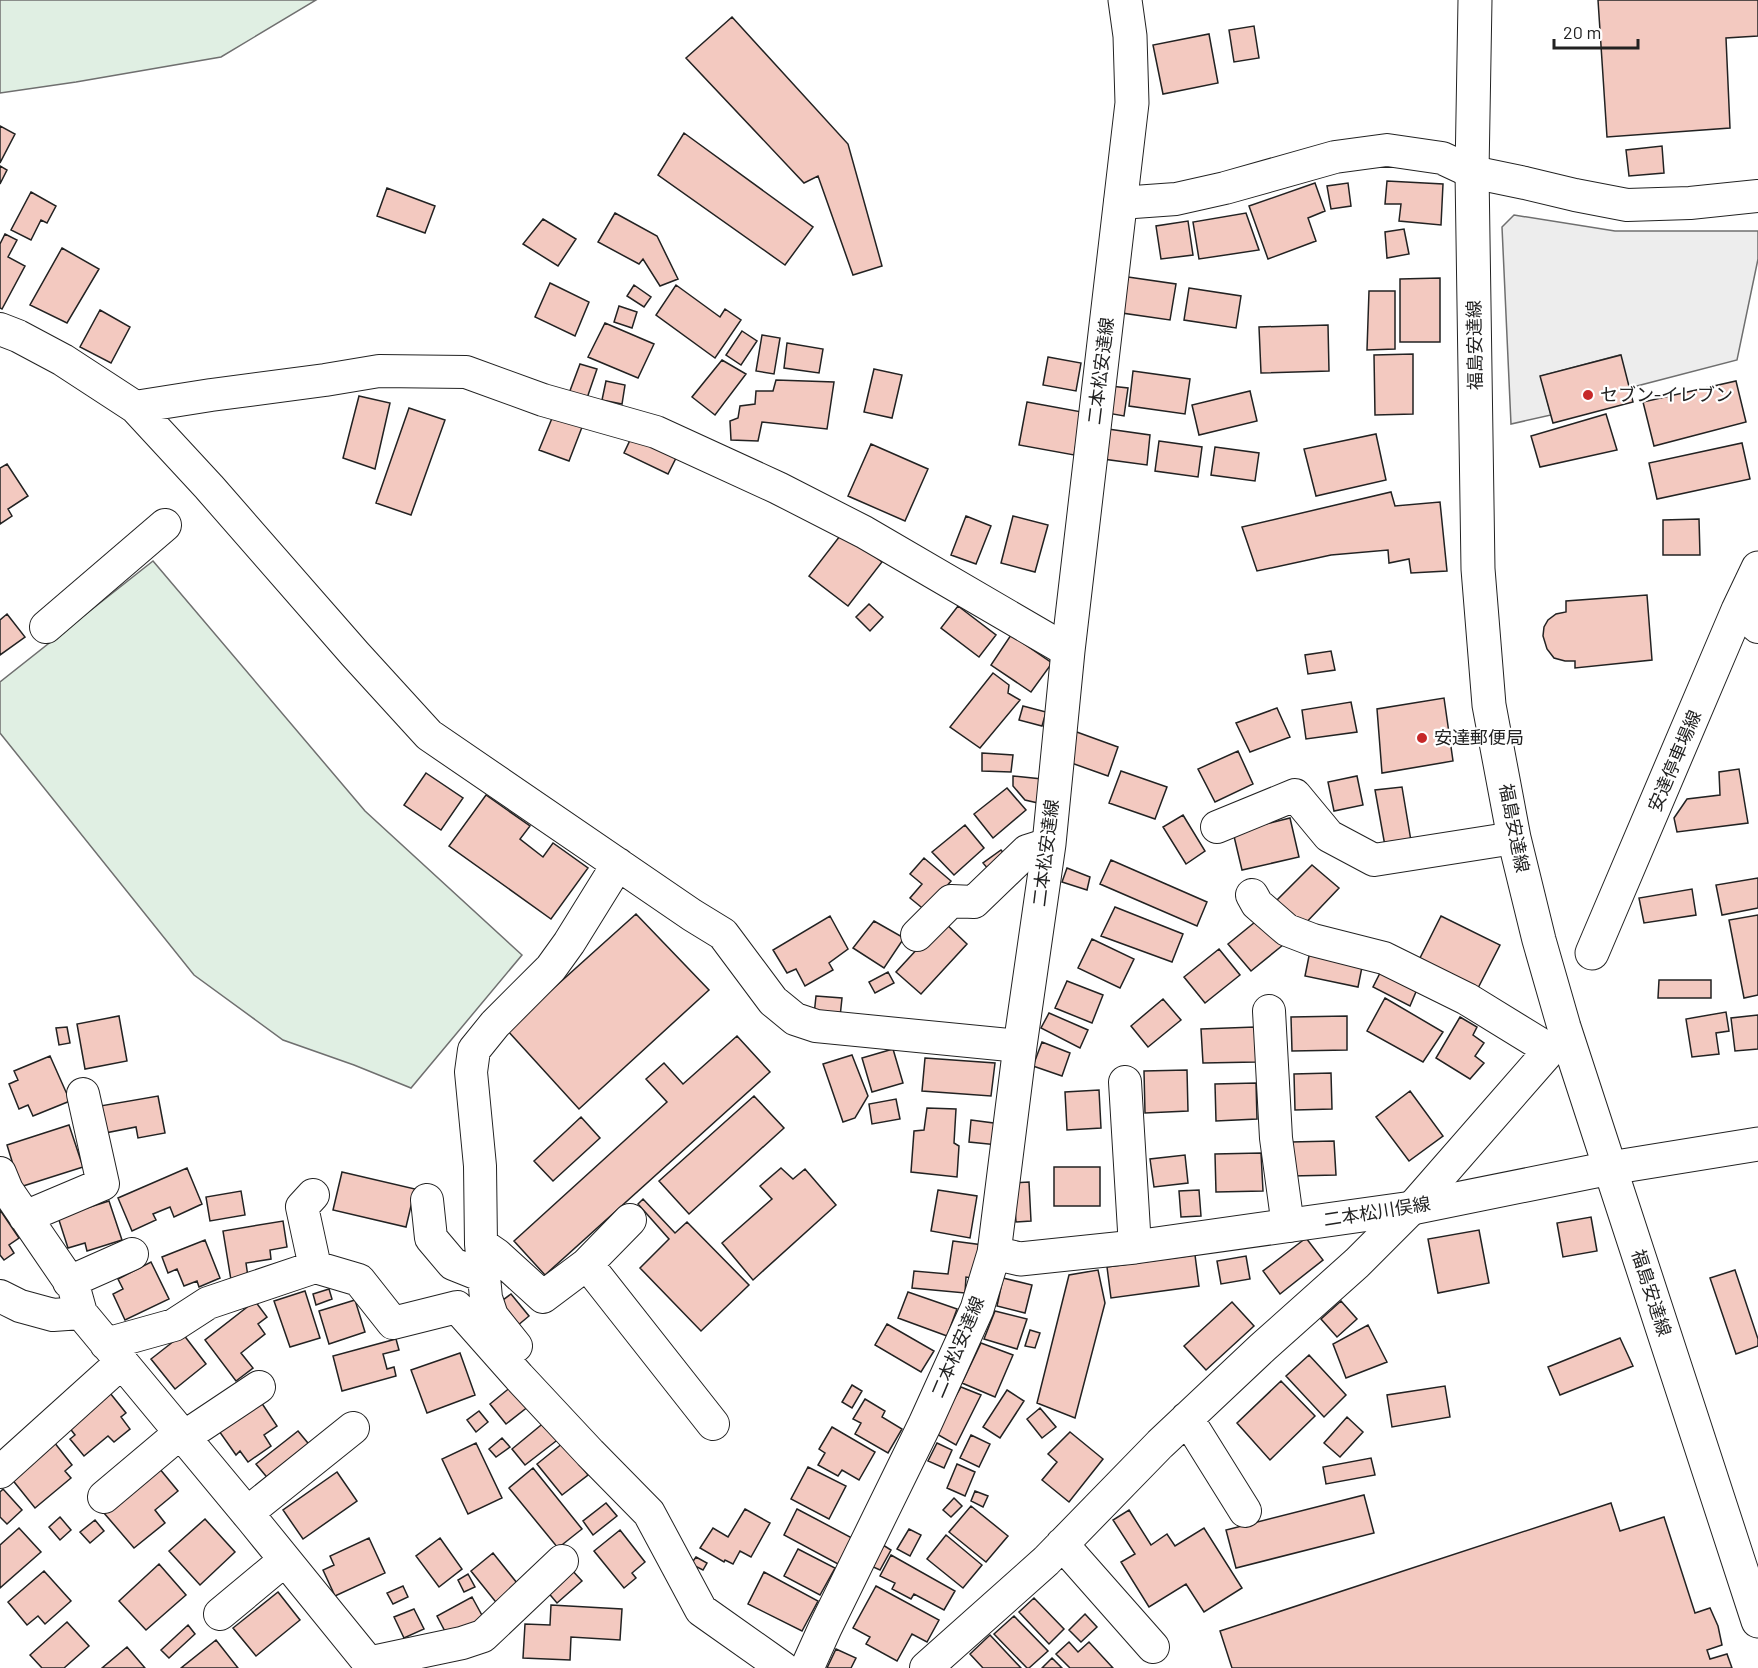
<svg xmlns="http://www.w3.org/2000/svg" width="1758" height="1668" font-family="Barlow,'Noto Sans JP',sans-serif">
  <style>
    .green { fill: #e0efe3; stroke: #6f6f6f; stroke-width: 1.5 }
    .parking { fill: #ededed; stroke: #6f6f6f; stroke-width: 1.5 }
    .building { fill: #f3c9c0; stroke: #222; stroke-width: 1.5 }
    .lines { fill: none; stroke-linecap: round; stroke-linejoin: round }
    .minor-casing { stroke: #222; stroke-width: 34 }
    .major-casing { stroke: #222; stroke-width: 35 }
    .minor { stroke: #fff; stroke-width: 32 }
    .major { stroke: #fff; stroke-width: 33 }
    .poi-dot { fill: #c62828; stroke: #fff; stroke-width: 2 }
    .labels { text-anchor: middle; stroke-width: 4.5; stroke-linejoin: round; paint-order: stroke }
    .street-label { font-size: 18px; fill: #222; stroke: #fff }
    .poi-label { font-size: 18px; fill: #222; stroke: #fff; text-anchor: start }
  </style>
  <rect width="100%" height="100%" fill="#fff"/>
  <path class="green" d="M0,0H316L221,57L76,82L0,93Z
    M153,561L365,811L522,955L411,1088L354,1065L283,1040L194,975L0,733V682Z"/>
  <path class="parking" d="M1514,215L1615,231H1758V259L1737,360L1629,388L1620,355L1541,376L1551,415L1511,424L1502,227Z"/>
  <path class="building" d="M1598,0H1758V36L1726,38L1730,128L1607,137Z
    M732,17L848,144L882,266L853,275L818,176L804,183L686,58Z
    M1254,26L1259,58L1234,62L1229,30Z
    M1209,34L1218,83L1163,94L1153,45Z
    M0,126L15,134L0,163Z
    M684,133L813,227L785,265L658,175Z
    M1662,146L1664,173L1629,176L1626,150Z
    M0,166L7,170L0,184Z
    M1387,181L1443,184L1441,225L1399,221L1401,204H1385Z
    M1315,183L1325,211L1308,218L1316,241L1268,259L1249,206Z
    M1348,183L1351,206L1331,209L1327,186Z
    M387,188L435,206L425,233L377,216Z
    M31,192L56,206L47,223L41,220L31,240L11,230Z
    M615,213L657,236L678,279L660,286L643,259L639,264L598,242Z
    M1246,213L1259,250L1199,259L1193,222Z
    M543,219L576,239L558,266L523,244Z
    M1188,221L1193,255L1161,259L1156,226Z
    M1404,229L1409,254L1387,258L1385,232Z
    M5,234L17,240L8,257L25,266L2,309L0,308V244Z
    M62,248L99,269L67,323L30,305Z
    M1128,277L1176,284L1170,320L1122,313Z
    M1440,278V342H1400V279Z
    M550,283L589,302L575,336L535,317Z
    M634,285L651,297L644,307L627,296Z
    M676,285L720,317L725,309L741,320L715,358L656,315Z
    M1189,288L1241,296L1236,328L1184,320Z
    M1369,291H1395V349L1367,350Z
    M619,306L637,312L632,328L614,322Z
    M100,310L130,327L111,363L80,347Z
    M605,323L654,344L638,378L588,357Z
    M1328,325L1329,371L1261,373L1259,327Z
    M742,331L757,341L741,365L726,355Z
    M762,335L780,338L774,374L756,371Z
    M787,343L823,349L819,373L784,368Z
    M1413,354V414L1375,415L1374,355Z
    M1621,355L1633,402L1553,423L1540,376Z
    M1048,357L1081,363L1076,391L1043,385Z
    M722,360L746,374L715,415L692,397Z
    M580,364L597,369L586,401L568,396Z
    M874,369L902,375L892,418L864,412Z
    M1133,371L1190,379L1185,414L1129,406Z
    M776,380L834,382L827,429L762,422L758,441L731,440L730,421L738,418L740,406L755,404L756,391H773Z
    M606,381L625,385L622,404L602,400Z
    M1736,381L1746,422L1654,446L1643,402Z
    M1110,386L1128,388L1124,416L1107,413Z
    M1250,391L1257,421L1199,435L1192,405Z
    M359,396L390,403L375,469L343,458Z
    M1027,402L1082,412L1074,455L1019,445Z
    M409,408L445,420L411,515L376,503Z
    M555,411L584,422L569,461L539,450Z
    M1606,414L1617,450L1540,467L1531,436Z
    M1108,429L1150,435L1147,465L1103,459Z
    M1376,434L1386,480L1316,496L1304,449Z
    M632,436L677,456L668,474L624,453Z
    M1159,441L1202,447L1198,477L1155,471Z
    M1742,443L1750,479L1657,499L1649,463Z
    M871,444L928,469L905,521L848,496Z
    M1215,447L1259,453L1255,481L1211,475Z
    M7,464L28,496L8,509L12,516L0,524V468Z
    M1391,492L1395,506L1440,502L1447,571L1411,573L1409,559L1389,563L1388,550L1331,555L1257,571L1242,527Z
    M966,516L991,526L976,564L951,555Z
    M1013,516L1048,525L1035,572L1001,563Z
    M1699,519L1700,555H1663V520Z
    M843,532L882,562L848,606L809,576Z
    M1647,595L1652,660L1575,668V661H1565L1554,658L1547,649L1543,636L1544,627L1548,620L1556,614L1566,612V601Z
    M869,604L883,617L870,631L856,617Z
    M958,606L996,635L979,657L941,628Z
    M7,614L25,637L0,655V620Z
    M1011,635L1052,663L1031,692L991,665Z
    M1331,651L1335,670L1308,674L1305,655Z
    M993,673L1009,685L1008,693L1020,700L980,748L950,727Z
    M1444,698L1453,761L1382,773L1377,709Z
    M1351,702L1357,732L1306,739L1302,710Z
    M1023,706L1046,712L1042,726L1019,720Z
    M1277,708L1290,737L1250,752L1236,723Z
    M1074,731L1118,747L1108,776L1063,760Z
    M1238,751L1253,784L1215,802L1198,769Z
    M982,753L1013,755L1011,772L982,771Z
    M1739,769L1748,823L1677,832L1674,818L1687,799L1720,795L1719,772Z
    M1121,771L1167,787L1155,819L1109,803Z
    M426,773L463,798L441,830L404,805Z
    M1013,776L1042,779L1038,803L1025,800L1013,786Z
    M1357,776L1363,805L1334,811L1328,782Z
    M1402,787L1411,841L1385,846L1375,790Z
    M1007,788L1026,810L993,838L974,814Z
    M486,795L530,826L520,839L543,857L553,843L588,868L551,919L449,846Z
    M1183,815L1205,851L1186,864L1163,827Z
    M1290,818L1299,857L1242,870L1233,832Z
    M965,825L984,848L954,875L932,852Z
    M1001,850L1006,856L989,870L983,863Z
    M924,858L951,881L926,911L910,898L922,884L910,874Z
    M1111,860L1207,902L1197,926L1100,884Z
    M1312,865L1339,888L1301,928L1274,903Z
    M1067,868L1090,877L1087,890L1062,882Z
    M1758,878V908L1722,915L1716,885Z
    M1692,889L1696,915L1644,923L1639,898Z
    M1115,907L1183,934L1172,962L1101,936Z
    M636,914L709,990L579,1109L507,1030Z
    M1758,915V995L1744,998L1729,920Z
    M830,916L848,949L829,963L833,970L805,986L796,969L787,973L773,950Z
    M1441,916L1500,945L1477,990L1419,960Z
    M1260,918L1283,945L1251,971L1228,944Z
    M874,921L904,938L884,968L853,948Z
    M943,921L967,944L921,994L896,972Z
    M1092,939L1134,959L1120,988L1078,968Z
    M1219,949L1240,975L1205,1003L1184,977Z
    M1310,951L1363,962L1358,987L1305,976Z
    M1382,969L1418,987L1410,1006L1373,987Z
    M888,972L894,983L875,993L869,982Z
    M1659,980H1711V998H1658Z
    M1067,981L1103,995L1092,1023L1055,1008Z
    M816,996L842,998L840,1017L814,1015Z
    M1385,998L1443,1032L1423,1062L1367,1031Z
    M1163,999L1181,1020L1148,1047L1131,1026Z
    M1726,1012L1729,1031L1716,1033L1719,1054L1692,1057L1686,1019Z
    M1049,1013L1088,1030L1080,1048L1041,1028Z
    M1758,1015V1049L1735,1051L1731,1018Z
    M119,1016L127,1061L85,1069L77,1024Z
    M1347,1016V1050L1292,1051L1291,1017Z
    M1460,1017L1477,1027L1473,1035L1484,1043L1475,1056L1484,1063L1470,1079L1436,1058Z
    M67,1027L70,1043L59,1045L56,1028Z
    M1255,1027L1256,1062L1203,1063L1201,1029Z
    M737,1036L770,1072L545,1275L514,1241L667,1102L646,1079L664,1063L683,1084Z
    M1042,1042L1070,1053L1062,1076L1033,1066Z
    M893,1049L903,1083L872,1092L862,1058Z
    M852,1055L868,1096L855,1118L843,1122L823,1064Z
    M50,1056L70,1101L33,1116L28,1105L19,1109L9,1084L18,1080L14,1071Z
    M925,1058L995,1063L991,1096L922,1091Z
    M1187,1070L1188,1111L1145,1113L1144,1071Z
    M1331,1073L1332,1109L1295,1110L1294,1074Z
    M1256,1083L1257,1119L1216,1121L1215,1084Z
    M1099,1090L1101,1128L1067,1130L1065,1092Z
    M1410,1091L1443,1136L1409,1161L1376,1117Z
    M158,1096L165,1133L138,1138L136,1127L105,1133L100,1106Z
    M754,1096L784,1128L689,1214L659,1181Z
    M896,1099L900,1119L872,1124L869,1104Z
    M927,1108L956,1109L954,1143L959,1146L957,1177L911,1172L914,1131L924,1130Z
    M581,1117L600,1138L553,1181L534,1161Z
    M971,1120L1001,1124L998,1145L969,1142Z
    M69,1125L83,1167L20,1187L7,1145Z
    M1334,1141L1336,1175L1292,1176L1291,1142Z
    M1261,1153L1263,1191L1216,1192L1215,1154Z
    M1185,1155L1188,1183L1154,1187L1150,1159Z
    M1054,1167H1100V1206H1054Z
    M187,1168L202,1204L174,1217L170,1207L153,1214L156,1220L132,1231L118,1198Z
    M781,1168L793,1179L805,1169L836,1205L753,1280L722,1243L772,1199L760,1186Z
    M342,1172L415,1189L406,1227L333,1210Z
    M1029,1182L1031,1221L1016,1222L1013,1183Z
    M938,1190L977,1196L970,1238L931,1231Z
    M1199,1190L1201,1216L1181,1217L1179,1191Z
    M241,1191L245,1215L210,1221L206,1197Z
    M643,1199L675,1233L687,1222L749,1285L701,1331L640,1268L669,1239L638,1204Z
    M109,1201L122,1240L87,1251L85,1243L68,1248L58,1217Z
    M0,1210L19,1238L9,1245L14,1253L4,1260L0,1255Z
    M1591,1217L1597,1251L1563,1257L1557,1223Z
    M283,1221L287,1247L270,1250L271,1259L246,1263L248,1277L231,1280L223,1231Z
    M1479,1230L1489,1283L1438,1293L1428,1239Z
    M1306,1238L1323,1260L1280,1294L1263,1271Z
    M205,1240L220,1278L199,1287L197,1281L184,1286L177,1269L168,1273L162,1257Z
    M953,1241L983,1245L979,1279L966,1277L965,1293L912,1288L914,1271L948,1274Z
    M1195,1255L1199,1286L1111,1298L1107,1267Z
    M1246,1256L1250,1279L1221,1284L1217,1261Z
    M151,1262L169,1299L125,1320L113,1294L123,1289L118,1279Z
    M1098,1270L1105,1303L1075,1418L1037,1403L1069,1275Z
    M1735,1270L1758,1339V1346L1736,1354L1710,1278Z
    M1003,1278L1032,1285L1025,1313L997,1306Z
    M329,1289L332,1299L316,1305L313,1294Z
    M305,1291L320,1338L290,1347L274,1301Z
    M908,1292L957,1309L947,1336L898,1318Z
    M511,1294L529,1316L517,1326L499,1303Z
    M355,1300L365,1332L329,1344L319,1311Z
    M255,1301L267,1317L258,1324L265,1334L241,1353L253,1368L236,1381L205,1340Z
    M1341,1301L1357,1319L1337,1337L1321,1319Z
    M1232,1302L1254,1326L1206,1370L1184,1346Z
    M995,1311L1027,1319L1017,1349L984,1339Z
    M887,1324L934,1351L921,1372L875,1345Z
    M1368,1325L1387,1362L1346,1378L1333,1344Z
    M1030,1330L1040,1333L1035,1348L1025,1346Z
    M183,1334L206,1364L175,1389L151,1359Z
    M1620,1338L1633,1366L1560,1395L1548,1367Z
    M396,1339L399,1350L383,1354L387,1369L394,1367L396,1376L342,1391L333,1356Z
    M981,1343L1013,1355L995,1397L962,1383Z
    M460,1353L475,1395L427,1413L411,1370Z
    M1309,1355L1346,1395L1324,1417L1286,1376Z
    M1281,1381L1315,1416L1270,1460L1237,1423Z
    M852,1385L862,1391L852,1408L842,1402Z
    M512,1386L529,1406L506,1424L490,1404Z
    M1445,1386L1450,1417L1392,1427L1387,1395Z
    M961,1387L981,1395L956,1445L935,1433Z
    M1007,1390L1024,1401L1000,1438L983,1427Z
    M110,1393L126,1413L121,1417L130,1429L114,1442L108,1436L84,1456L70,1439L75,1435L68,1426Z
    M865,1399L885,1411L882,1417L902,1429L888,1453L855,1434L861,1423L853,1419Z
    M261,1402L277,1426L264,1435L271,1446L248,1462L240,1451L236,1455L219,1431Z
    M1040,1408L1056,1427L1042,1438L1027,1419Z
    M479,1411L488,1422L476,1432L467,1420Z
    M1347,1417L1363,1432L1340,1457L1324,1443Z
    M546,1421L560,1438L525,1465L512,1449Z
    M832,1427L875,1452L859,1480L842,1470L838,1476L818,1465L825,1453L819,1449Z
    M298,1431L312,1448L270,1481L256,1464Z
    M1070,1432L1103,1459L1069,1502L1042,1480L1057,1462L1048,1454Z
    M971,1435L990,1444L979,1467L960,1458Z
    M502,1438L510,1447L496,1457L489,1449Z
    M54,1442L72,1465L65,1471L71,1478L35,1508L11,1478Z
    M476,1443L502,1498L468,1514L442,1459Z
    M563,1443L588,1475L562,1495L537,1464Z
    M937,1443L952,1450L944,1468L928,1461Z
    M1371,1458L1375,1475L1326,1484L1323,1467Z
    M957,1464L975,1472L965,1496L947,1488Z
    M808,1467L846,1486L829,1519L791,1499Z
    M159,1468L178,1491L155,1510L165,1523L134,1548L104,1513Z
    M533,1468L582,1529L558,1548L509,1488Z
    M337,1472L357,1501L303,1539L283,1510Z
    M3,1489L22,1510L7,1524L0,1517V1492Z
    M975,1491L988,1496L983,1507L971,1501Z
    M1364,1495L1374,1533L1236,1568L1226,1530Z
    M954,1498L962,1506L951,1517L943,1510Z
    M606,1503L617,1516L593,1535L583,1521Z
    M1611,1503L1620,1531L1664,1517L1695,1613L1710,1608L1718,1626L1722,1645L1707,1650L1710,1659L1727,1654L1732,1668H1232L1220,1631Z
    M971,1506L1008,1536L986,1562L949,1532Z
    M745,1509L770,1523L751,1557L740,1551L733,1564L725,1560L724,1562L700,1548L713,1528L728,1537Z
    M797,1509L852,1538L838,1564L784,1535Z
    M1129,1510L1151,1545L1167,1534L1175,1546L1204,1528L1242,1588L1204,1612L1186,1584L1149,1607L1121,1562L1135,1554L1113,1520Z
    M60,1517L71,1530L60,1540L49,1527Z
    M205,1519L235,1552L200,1585L169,1551Z
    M95,1520L104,1531L90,1543L80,1532Z
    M19,1528L41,1552L0,1588V1545Z
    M909,1529L921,1535L910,1556L897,1549Z
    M620,1530L645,1562L632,1573L636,1578L624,1588L594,1551Z
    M946,1535L982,1565L963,1588L927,1559Z
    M369,1538L385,1573L335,1596L323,1570L334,1565L330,1556Z
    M440,1538L462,1569L439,1587L416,1556Z
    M883,1545L891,1550L880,1570L871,1566Z
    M798,1549L835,1568L820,1595L784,1576Z
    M493,1553L521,1588L499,1606L471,1571Z
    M891,1555L955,1591L944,1610L914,1594L911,1599L892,1589L895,1583L880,1576Z
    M696,1557L707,1563L703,1570L691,1564Z
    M159,1564L186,1595L146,1630L119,1601Z
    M570,1568L582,1581L557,1603L546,1590Z
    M44,1571L71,1601L45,1624L38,1616L27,1625L8,1602Z
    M764,1572L818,1601L802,1631L748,1604Z
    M468,1574L475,1587L464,1592L458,1580Z
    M403,1586L408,1597L393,1604L387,1593Z
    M876,1586L939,1620L927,1642L912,1634L897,1661L866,1644L870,1637L853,1628Z
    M278,1592L300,1620L256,1656L233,1628Z
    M472,1597L484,1619L449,1639L437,1616Z
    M1034,1598L1064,1629L1049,1644L1019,1612Z
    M551,1605L622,1609L620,1640L571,1637L570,1660L523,1658L525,1624L550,1625Z
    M414,1609L424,1629L404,1638L394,1617Z
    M1085,1614L1097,1627L1081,1642L1069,1630Z
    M1014,1616L1048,1651L1029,1668H1027L994,1634Z
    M67,1622L89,1646L64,1668H42L30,1655Z
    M188,1625L195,1634L169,1658L161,1650Z
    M990,1635L1021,1668H983L970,1654Z
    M216,1640L238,1668H181Z
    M1069,1642L1078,1652L1089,1642L1113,1668H1070L1056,1654Z
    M127,1647L145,1668H102Z
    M836,1649L856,1658L851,1668H827Z
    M1052,1658L1062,1668H1042Z"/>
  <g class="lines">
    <g class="minor-casing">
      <path id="minor" d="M1120,203L1176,199L1225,188L1335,157L1387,150L1442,158L1472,172L1525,183L1575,195L1627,205L1690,203L1758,196
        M0,329L18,336L63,360L135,407L209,487L355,654L429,735L692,915L723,934L773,1001L795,1019L816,1026L1020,1046
        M135,407L211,395L325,380L379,371L466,372L543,400L656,432L778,488L864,532L1068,651
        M1738,610L1758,627
        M46,627L165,525
        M1217,827L1295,795L1329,836L1374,860L1514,838
        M917,935L951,901L974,902L1027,851L1049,844
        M1269,1011L1276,1138L1288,1226
        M1125,1082L1135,1247
        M0,1173L7,1190L74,1288L81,1313
        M313,1195L302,1207L315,1267
        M427,1200L431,1238L453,1264L483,1276
        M25,1217L103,1184L83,1094
        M481,1244L497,1255L543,1297L587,1264L630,1220
        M587,1264L713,1424
        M69,1282L132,1254
        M0,1296L20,1306L53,1315L81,1313L252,1519L373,1668
        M106,1344L174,1325L208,1303L315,1267L359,1280L393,1323L457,1307L519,1377L590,1453L649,1513L701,1610L783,1668
        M516,1346L492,1316L486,1298L481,1244L480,1166L471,1072L474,1050L495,1024L551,968L569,943L618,864
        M1187,1418L1245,1511
        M184,1437L259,1387
        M0,1472L122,1362
        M104,1497L180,1433
        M247,1513L353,1428
        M1062,1544L1153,1647
        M220,1614L285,1560
        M368,1663L462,1643L483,1636L562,1561
        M926,1668L1046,1561L1160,1444L1263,1347L1357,1263L1412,1208L1550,1050L1467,999L1384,958L1313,940L1287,930L1257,904L1252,895"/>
    </g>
    <g class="major-casing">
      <path id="major" d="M1475,0L1472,172L1478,569L1489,705L1514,838L1539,940L1564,1027L1758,1621
        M1592,953L1738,610L1758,568
        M994,1253L1020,1259L1135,1247L1412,1208L1610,1168L1758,1144
        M807,1668L825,1628L925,1424L977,1309L994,1253L1020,1046L1049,844L1068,651L1132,103L1130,36L1125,0"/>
    </g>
    <use href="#minor" class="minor"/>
    <use href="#major" class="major"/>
  </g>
  <g class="poi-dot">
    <circle cx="1588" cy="395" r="6"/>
    <circle cx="1422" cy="738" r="6"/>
  </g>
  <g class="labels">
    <g class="street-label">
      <text transform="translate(1475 345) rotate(-91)" y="6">福島安達線</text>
      <text transform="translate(1101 371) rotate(-83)" y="6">二本松安達線</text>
      <text transform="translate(1675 761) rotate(-67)" y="6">安達停車場線</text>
      <text transform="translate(1514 828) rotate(79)" y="6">福島安達線</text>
      <text transform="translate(1046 853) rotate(-83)" y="6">二本松安達線</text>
      <text transform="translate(1377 1212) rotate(-9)" y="6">二本松川俣線</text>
      <text transform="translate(1651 1293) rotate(72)" y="6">福島安達線</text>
      <text transform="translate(958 1347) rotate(-67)" y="6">二本松安達線</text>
    </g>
    <g class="poi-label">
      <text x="1600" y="401">セブン-イレブン</text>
      <text x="1434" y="744">安達郵便局</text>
    </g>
  </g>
  <path d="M1554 39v9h84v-9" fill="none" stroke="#222222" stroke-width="3"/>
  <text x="1563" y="39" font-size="18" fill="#222222" stroke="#ffffff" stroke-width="4.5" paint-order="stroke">20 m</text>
</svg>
